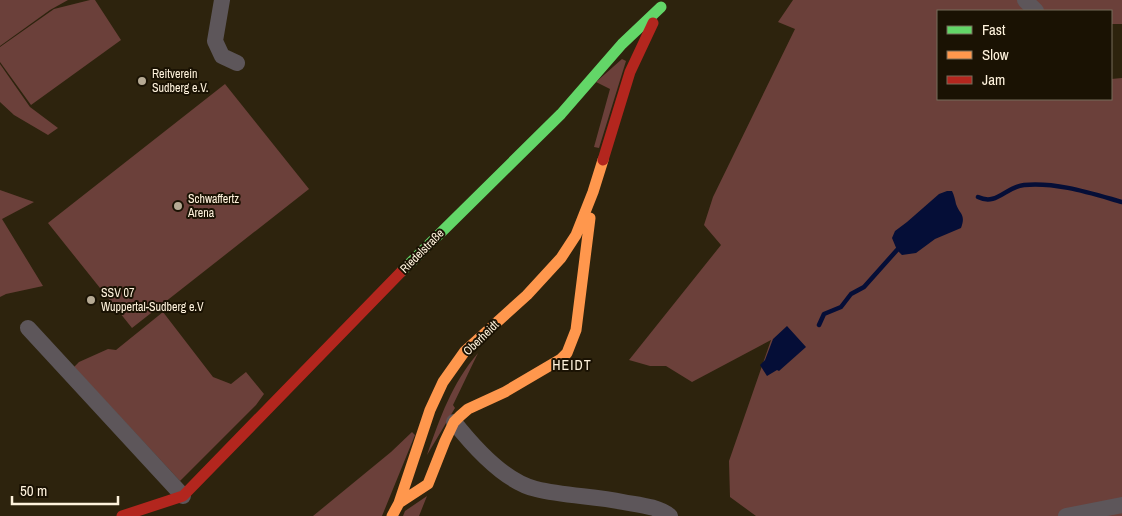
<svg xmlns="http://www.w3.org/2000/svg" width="1122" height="516" font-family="'Archivo Narrow',sans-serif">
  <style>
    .green { fill: #6b403a }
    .water { fill: #050e37 }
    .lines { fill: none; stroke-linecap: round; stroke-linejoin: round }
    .stream { stroke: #050e37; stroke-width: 4.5 }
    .street { stroke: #5d565a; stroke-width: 16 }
    .fast { stroke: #63d668; stroke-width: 11 }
    .slow { stroke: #ff974d; stroke-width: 11 }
    .jam { stroke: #b3261e; stroke-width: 11 }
    .poi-dot { fill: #b6aa94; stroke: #1a1203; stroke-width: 2 }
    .labels { text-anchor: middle; stroke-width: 4; stroke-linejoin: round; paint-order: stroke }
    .poi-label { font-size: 12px; fill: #fff3dd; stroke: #1a1203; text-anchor: start }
    .street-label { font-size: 12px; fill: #fff3dd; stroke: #1a1203 }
    .neighbourhood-label { font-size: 14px; letter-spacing: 1px; fill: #fff3dd; stroke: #1a1203 }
  </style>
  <rect width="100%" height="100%" fill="#2d230d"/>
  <path class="green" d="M0,0H68L50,10L0,46Z
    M90,0H95L121,40L31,105L0,62V47L54,9Z
    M793,0H1122V24H1111V11H938V99H1111V79L1122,78V516H756L730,497L729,461L771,340L692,382L666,366H650L629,360L721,245L704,225L713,197L795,29L778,22Z
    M622,59L626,61L599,148L594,147L610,89L596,82Z
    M0,64L30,107L58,128L48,135L14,115L0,102Z
    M225,84L309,189L132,328L48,223Z
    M0,190L34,202L2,219L43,286L6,294L0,297Z
    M163,312L213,377L231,384L246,372L264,394L256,405L180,481L74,367L79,362L108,349L116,350Z
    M478,353L453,405L455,408L427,455C440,418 452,383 478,353Z
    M412,432L415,435L382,516H313L391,452Z
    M427,496L419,516H403L405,511Z"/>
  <path class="water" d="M947,191H952C954,195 955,199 956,204C960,215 966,214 961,228L935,239L916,253L902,255L897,250L892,238L895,231L907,222L939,194Z
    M787,326L806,347L779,371L777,370L767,376L760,365L765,360L773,339Z"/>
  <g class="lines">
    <path class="stream" d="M978,197C997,206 1005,187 1024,185C1057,182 1090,193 1122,202
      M819,325L824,314L841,307L851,294L864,287L897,250"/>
    <path class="street" d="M222,0L215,41L222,56L237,63
      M1025,0L1036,11
      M28,328L183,496
      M454,422C473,446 505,482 536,489C564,496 594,496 623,502C639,505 657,506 670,516
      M1066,516L1122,505"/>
    <path class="fast" d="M402,271L561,114L622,44L661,7"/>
    <path class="slow" d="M399,503L428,484L445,441L454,422L460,416L468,409L505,392L561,359L567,353L576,330L590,218
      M392,516L399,503L430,410L443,382L465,351L527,295L561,258L576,235L593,192L603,160"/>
    <path class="jam" d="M603,160L630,72L653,23
      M122,516L183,496L402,271"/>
  </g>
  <g class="poi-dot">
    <circle cx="142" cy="81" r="5"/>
    <circle cx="178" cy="206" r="5"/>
    <circle cx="91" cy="300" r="5"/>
  </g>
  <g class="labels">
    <g class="poi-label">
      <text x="152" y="78">Reitverein<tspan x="152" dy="14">Sudberg e.V.</tspan></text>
      <text x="188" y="203">Schwaffertz<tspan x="188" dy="14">Arena</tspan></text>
      <text x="101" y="297">SSV 07<tspan x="101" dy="14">Wuppertal-Sudberg e.V</tspan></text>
    </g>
    <g class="street-label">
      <text transform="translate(422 251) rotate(-45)" y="4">Riedelstraße</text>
      <text transform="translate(481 338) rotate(-44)" y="4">Oberheidt</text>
    </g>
    <g class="neighbourhood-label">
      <text x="572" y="370">HEIDT</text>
    </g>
  </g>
  <rect x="937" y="10" width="175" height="90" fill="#1a1203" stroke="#766c5a"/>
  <rect x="947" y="26" width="25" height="8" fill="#63d668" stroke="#766c5a"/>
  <text x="982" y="35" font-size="15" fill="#fff3dd">Fast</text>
  <rect x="947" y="51" width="25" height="8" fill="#ff974d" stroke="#766c5a"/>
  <text x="982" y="60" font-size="15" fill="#fff3dd">Slow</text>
  <rect x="947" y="76" width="25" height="8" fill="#b3261e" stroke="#766c5a"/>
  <text x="982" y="85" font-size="15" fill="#fff3dd">Jam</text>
  <path d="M12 496v8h106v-8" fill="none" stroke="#fff3dd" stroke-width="2.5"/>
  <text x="20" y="496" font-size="15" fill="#fff3dd" stroke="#1a1203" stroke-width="4" paint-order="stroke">50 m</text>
</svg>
